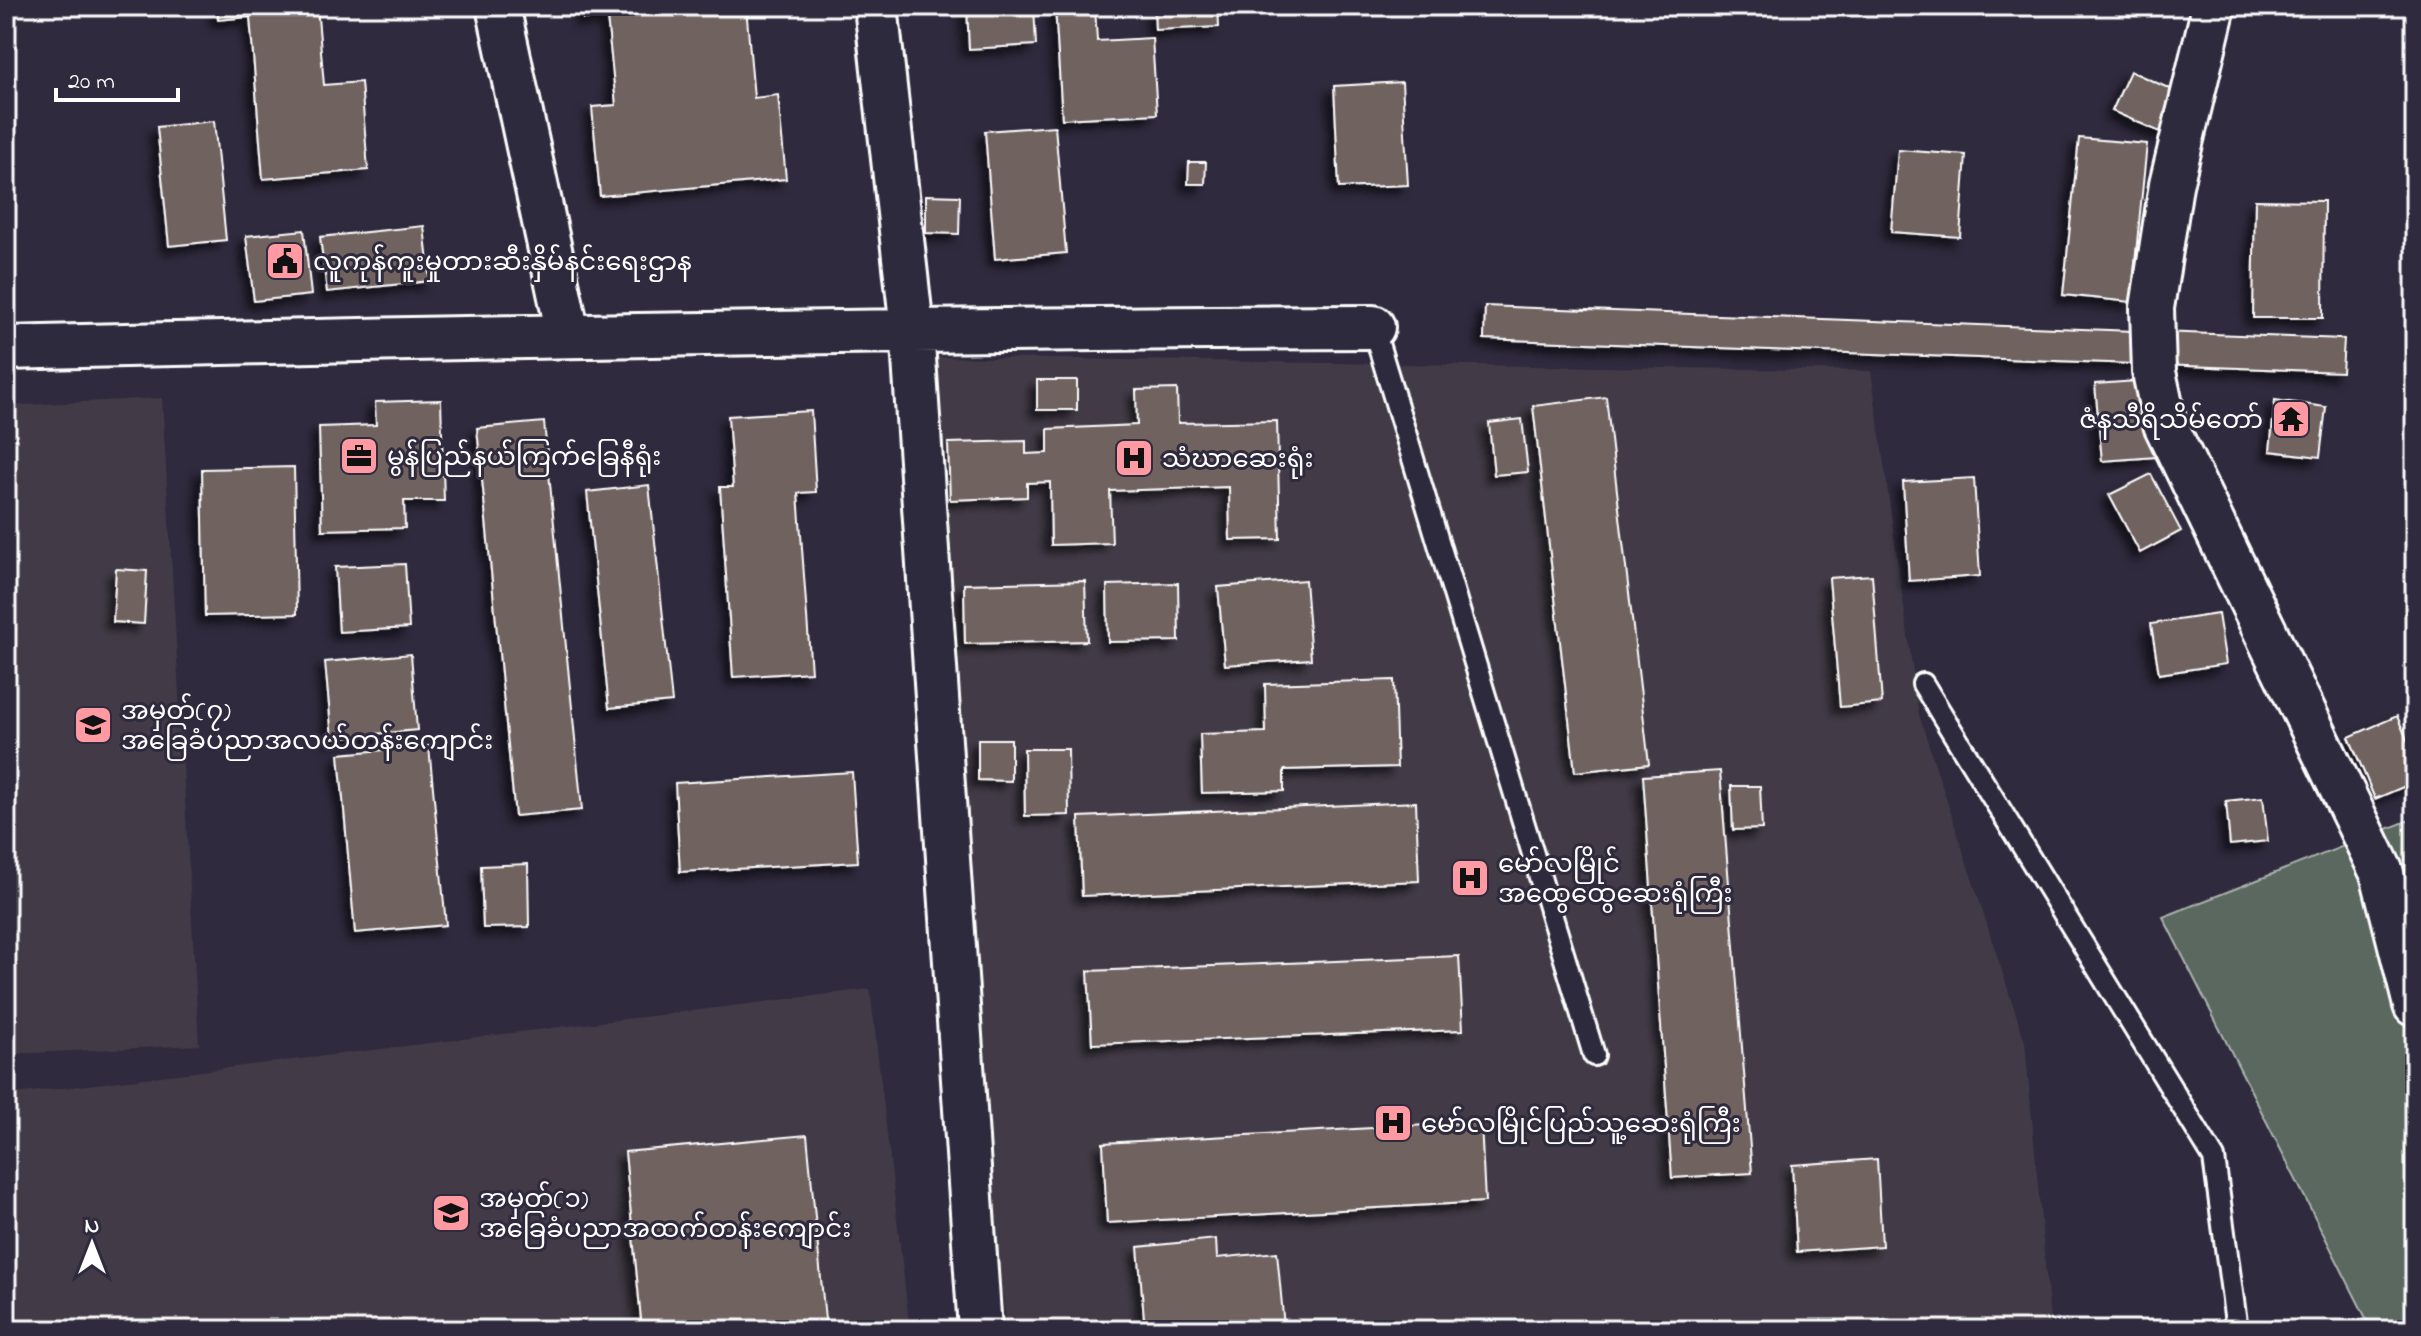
<svg xmlns="http://www.w3.org/2000/svg" width="2421" height="1336" font-family="'Indie Flower','Noto Sans Myanmar',sans-serif">
  <style>
    .built { fill: #423b47 }
    .green { fill: #5a685e; stroke: #acb4ae; stroke-width: 2 }
    .building { fill: #70625f; stroke: #fff; stroke-width: 2; filter: url(#shadow) }
    .lines { fill: none; stroke-linecap: round; stroke-linejoin: round }
    .service-casing { stroke: #fff; stroke-width: 26 }
    .minor-casing { stroke: #fff; stroke-width: 48 }
    .service { stroke: #2f2a3d; stroke-width: 20 }
    .minor { stroke: #2f2a3d; stroke-width: 42 }
    .labels { text-anchor: middle; stroke-width: 6; stroke-linejoin: round; paint-order: stroke }
    .poi-label { font-size: 26px; fill: #fff; stroke: #2f2a3d; text-anchor: start }
  </style>
  <defs>
    <filter id="shadow"><feDropShadow dx="-7" dy="7" stdDeviation="4" flood-color="#0009"/></filter>
  </defs>
  <rect width="100%" height="100%" fill="#2f2a3d"/>
  <filter id="ink" filterUnits="userSpaceOnUse"><feTurbulence type="fractalNoise" baseFrequency=".0125" numOctaves="2"/><feDisplacementMap in="SourceGraphic" scale="16" xChannelSelector="R" yChannelSelector="G"/><feConvolveMatrix kernelMatrix="1 2 1 2 8 2 1 2 1" color-interpolation-filters="sRGB"/></filter>
  <g filter="url(#ink)">
    <path class="built" d="M927,357L1871,371L1919,715L2025,1042L2051,1330H1007L993,1215Z
      M162,398L199,1045L6,1054V406Z
      M870,989L910,1330H6V1095Z"/>
    <path class="green" d="M2415,818V1330H2372L2163,917Z"/>
    <path class="building" d="M217,6H317L324,85L361,82L368,170L263,179L250,17L218,20Z
      M582,6H746L754,98L778,95L786,179L600,196L592,107L616,105L607,17L583,19Z
      M967,6H1034L1036,45L969,49Z
      M1055,6H1095L1097,41L1152,38L1157,114L1062,119Z
      M1154,6H1218L1219,27L1155,30Z
      M2130,71L2200,102L2183,142L2112,111Z
      M1402,82L1408,185L1339,188L1334,86Z
      M214,121L226,240L169,246L157,127Z
      M1055,126L1066,253L995,259L985,131Z
      M2079,138L2147,144L2131,302L2063,295Z
      M1898,150L1966,155L1960,237L1891,232Z
      M1189,162H1206L1205,184H1188Z
      M926,195L960,196L959,234L926,233Z
      M2255,200L2324,201L2323,318H2253Z
      M424,226L430,281L327,292L320,237Z
      M304,230L311,295L254,301L246,236Z
      M1485,306L2344,339L2342,372L1484,339Z
      M1037,380H1077V410H1037Z
      M2151,380L2157,457L2102,461L2095,384Z
      M1177,389L1178,423L1277,421L1280,539L1230,540L1229,487L1110,491L1112,543L1051,545L1050,482L1027,483V497L950,500L948,443L1026,441V454L1048,453V429L1137,425L1136,390Z
      M1606,397L1649,764L1575,772L1533,406Z
      M441,400L444,501H404L405,528L322,530L319,427L376,425L375,402Z
      M2275,400L2326,407L2320,457L2270,451Z
      M811,411L816,492L798,493L811,672L733,677L720,487H733L728,416Z
      M1522,419L1528,472L1494,475L1489,423Z
      M544,422L582,810L515,816L477,428Z
      M294,467L297,614L205,616L202,469Z
      M2151,474L2181,531L2140,553L2109,495Z
      M1974,478L1980,576L1909,581L1903,482Z
      M649,485L672,702L609,708L587,492Z
      M405,564L409,628L339,632L335,567Z
      M116,569L147,571L144,624L113,622Z
      M1872,575L1882,703L1840,707L1829,578Z
      M1305,580L1311,659L1225,665L1218,587Z
      M1085,581L1087,641L965,644L964,584Z
      M1178,583L1179,641L1108,642L1107,585Z
      M2218,614L2226,664L2159,674L2151,624Z
      M411,654L417,730L332,738L325,662Z
      M1394,680L1397,767L1284,770V791L1202,793L1200,734L1266,732L1265,684Z
      M2397,716L2415,758V782L2375,799L2349,737Z
      M978,739H1011V781L978,780Z
      M429,746L446,925L355,933L339,754Z
      M1024,749H1068L1069,815L1025,816Z
      M1720,771L1752,1173L1672,1178L1643,776Z
      M852,772L858,862L680,872L675,783Z
      M1731,786H1760L1762,829L1733,830Z
      M2263,797L2268,841L2230,845L2226,801Z
      M1416,802L1419,881L1082,896L1079,817Z
      M528,864L529,927L483,928L481,866Z
      M1459,956L1463,1030L1092,1044L1088,971Z
      M1481,1122L1485,1202L1107,1223L1103,1143Z
      M807,1135L826,1330H642L625,1152Z
      M1877,1159L1882,1246L1797,1252L1792,1165Z
      M1216,1239L1217,1258L1277,1252L1284,1327L1258,1330H1145L1138,1247Z"/>
    <g class="lines">
      <g class="service-casing">
        <path id="service" d="M1373,327L1594,1055
          M1923,684L2214,1158L2237,1330"/>
      </g>
      <g class="minor-casing">
        <path id="minor" d="M498,6L568,334
          M876,6L912,329L980,1330
          M2214,6L2171,185L2152,308L2154,372L2165,424L2382,873L2415,1005
          M6,348C462,337 917,329 1373,327"/>
      </g>
      <use href="#service" class="service"/>
      <use href="#minor" class="minor"/>
    </g>
  </g>
  <defs>
    <g id="civic-square" transform="scale(2)"><rect x="-9" y="-9" width="18" height="18" rx="4" fill="#ff9aa2" stroke="#2f2a3d"/><path d="M-.6-6.5H3V-4.5H.6V-3L4-1V1h2V6H-6V1h2V-1L-.6-3ZM-1.2 2.5V6h2.4V2.5Z" fill="#111"/></g>
    <g id="temple-square" transform="scale(2)"><rect x="-9" y="-9" width="18" height="18" rx="4" fill="#ff9aa2" stroke="#2f2a3d"/><path d="M0-6L5-2H3V0L6.5 2.5H4V6H1.5V3h-3V6H-4V2.5H-6.5L-3 0V-2H-5Z" fill="#111"/></g>
    <g id="office-square" transform="scale(2)"><rect x="-9" y="-9" width="18" height="18" rx="4" fill="#ff9aa2" stroke="#2f2a3d"/><path d="M-6-3h4V-5.5h4V-3h4V5H-6ZM-1-4.5V-3h2v-1.5ZM-6 0V1H6V0Z" fill="#111"/></g>
    <g id="hospital-square" transform="scale(2)"><rect x="-9" y="-9" width="18" height="18" rx="4" fill="#ff9aa2" stroke="#2f2a3d"/><path d="M-5-5h3v3.5h4V-5h3V5h-3V1.5h-4V5h-3Z" fill="#111"/></g>
    <g id="school-square" transform="scale(2)"><rect x="-9" y="-9" width="18" height="18" rx="4" fill="#ff9aa2" stroke="#2f2a3d"/><path d="M0-5L7-2L0 1L-7-2ZM-4 1L0 2.5L4 1V4Q0 6-4 4Z" fill="#111"/></g>
  </defs>
  <g fill-rule="evenodd">
    <use href="#civic-square" x="285" y="261"/>
    <use href="#temple-square" x="2291" y="419"/>
    <use href="#office-square" x="359" y="456"/>
    <use href="#hospital-square" x="1134" y="458"/>
    <use href="#school-square" x="93" y="725"/>
    <use href="#hospital-square" x="1470" y="878"/>
    <use href="#hospital-square" x="1393" y="1123"/>
    <use href="#school-square" x="451" y="1213"/>
  </g>
  <g class="labels">
    <g class="poi-label">
      <text x="313" y="270">လူကုန်ကူးမှုတားဆီးနှိမ်နင်းရေးဌာန</text>
      <text x="2263" y="428" text-anchor="end">ဇံနသီရိသိမ်တော်</text>
      <text x="387" y="465">မွန်ပြည်နယ်ကြက်ခြေနီရုံး</text>
      <text x="1162" y="467">သံဃာဆေးရုံး</text>
      <text x="121" y="719">အမှတ်(၇)<tspan x="121" dy="30">အခြေခံပညာအလယ်တန်းကျောင်း</tspan></text>
      <text x="1498" y="872">မော်လမြိုင်<tspan x="1498" dy="30">အထွေထွေဆေးရုံကြီး</tspan></text>
      <text x="1421" y="1132">မော်လမြိုင်ပြည်သူ့ဆေးရုံကြီး</text>
      <text x="479" y="1207">အမှတ်(၁)<tspan x="479" dy="30">အခြေခံပညာအထက်တန်းကျောင်း</tspan></text>
    </g>
  </g>
  <rect width="2421" height="1336" fill="none" stroke="#2f2a3d" stroke-width="32"/>
  <rect x="16" y="16" width="2389" height="1304" fill="none" stroke="#fff" stroke-width="3" filter="url(#ink)"/>
  <g transform="translate(92 1244)" stroke="#2f2a3d" stroke-width="6" paint-order="stroke">
  <path d="M0-6L14 30L0 20L-14 30Z" fill="#ffffff"/>
  <text y="-12" font-size="22" font-weight="bold" text-anchor="middle" fill="#ffffff">N</text>
  </g>
  <path d="M56 88v12h122v-12" fill="none" stroke="#ffffff" stroke-width="4"/>
  <text x="68" y="88" font-size="24" fill="#ffffff" stroke="#2f2a3d" stroke-width="6" paint-order="stroke">20 m</text>
</svg>
